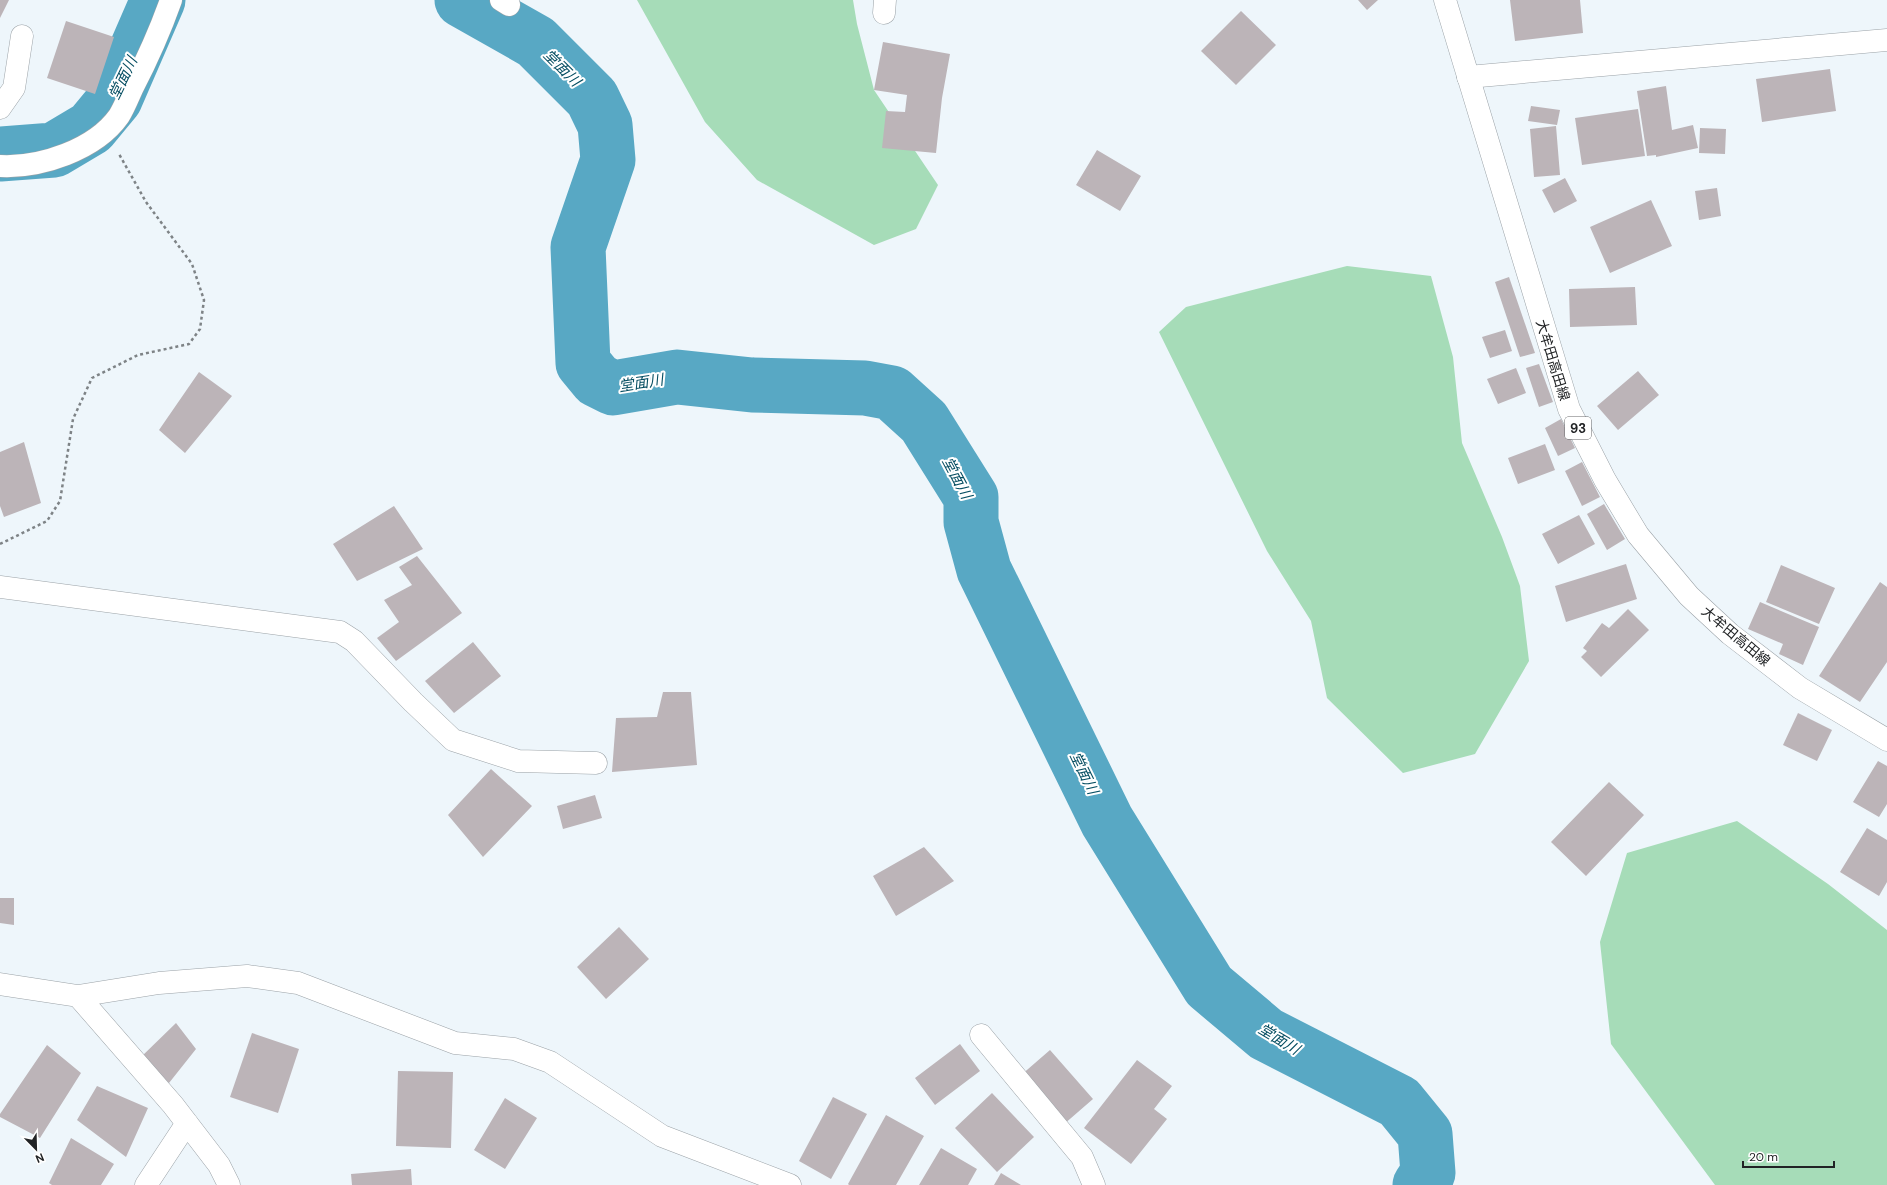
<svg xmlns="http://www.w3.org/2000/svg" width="1887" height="1185" font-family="'DM Sans','Noto Sans JP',sans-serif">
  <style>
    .green { fill: #a6dcb8 }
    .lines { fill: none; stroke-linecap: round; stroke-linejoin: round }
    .river { stroke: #58a8c4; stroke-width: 55 }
    .building { fill: #bcb4b8 }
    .minor-casing { stroke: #9ba2a7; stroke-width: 23 }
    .major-casing { stroke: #9ba2a7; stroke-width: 23 }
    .path { stroke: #7e8386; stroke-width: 2.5; stroke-dasharray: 3 3; stroke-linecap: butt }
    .minor { stroke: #fff; stroke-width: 22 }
    .major { stroke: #fff; stroke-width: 22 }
    .labels { text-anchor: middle; stroke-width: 4; stroke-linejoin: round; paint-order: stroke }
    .shield { fill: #fff; stroke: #646566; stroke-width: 1 }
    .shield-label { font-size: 13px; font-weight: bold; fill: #212325 }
    .street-label { font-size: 14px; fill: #212325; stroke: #fff }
    .water-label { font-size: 15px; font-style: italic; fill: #064e62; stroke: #fff }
  </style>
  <rect width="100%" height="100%" fill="#eef6fb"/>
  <path class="green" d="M637,0H853L857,24L874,90L938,185L916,229L874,245L757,180L705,122Z
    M1347,266L1431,276L1453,357L1462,443L1502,537L1520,586L1529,661L1475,754L1403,773L1327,698L1311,621L1267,551L1159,332L1186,307Z
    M1737,821L1828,884L1887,930V1185H1715L1611,1044L1600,942L1627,853Z"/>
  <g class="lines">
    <path class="river" d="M462,0L536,42L592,98L605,125L608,160L578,247L583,363L597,380L613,388L677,377L752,385L865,388L892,393L924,422L971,497V522L984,570L1107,821L1209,986L1266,1034L1399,1102L1425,1134L1428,1173L1420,1185
      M0,154L54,150L91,128L115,99L158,0"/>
  </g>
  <path class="building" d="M0,0H9L0,18Z
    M1358,0H1378L1367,10Z
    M1510,0H1580L1583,33L1515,41Z
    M1241,11L1276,45L1236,85L1201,51Z
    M66,21L114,37L95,94L47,78Z
    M883,42L950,54L942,98L936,153L882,148L886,111L905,112L907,95L874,90Z
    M1830,69L1836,111L1762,122L1756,79Z
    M1666,86L1672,130L1693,125L1698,148L1656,157V155L1647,156L1637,91Z
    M1531,106L1560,110L1557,125L1528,121Z
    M1638,109L1645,156L1582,165L1575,118Z
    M1556,126L1560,175L1534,177L1530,129Z
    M1700,128L1726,129L1725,154L1699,153Z
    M1097,150L1141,176L1120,211L1076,185Z
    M1565,178L1577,201L1554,213L1542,190Z
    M1717,188L1721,216L1699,220L1695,191Z
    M1651,200L1672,246L1610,273L1590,227Z
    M1509,277L1535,353L1520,357L1495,282Z
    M1635,287L1637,325L1570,327L1569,289Z
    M1505,330L1512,351L1490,358L1482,337Z
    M1539,364L1553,402L1539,407L1526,368Z
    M1516,368L1526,393L1498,404L1487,379Z
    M1638,371L1659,395L1618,430L1597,406Z
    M199,372L232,396L185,453L159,430Z
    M1561,419L1575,448L1558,456L1545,428Z
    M24,442L41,503L4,517L0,506V452Z
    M1545,444L1555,470L1518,484L1508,458Z
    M1582,462L1600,497L1582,506L1565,471Z
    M1604,504L1625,539L1607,550L1587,514Z
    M394,506L423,549L357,581L333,544Z
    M1579,515L1595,544L1558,564L1542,534Z
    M417,556L462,613L396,661L377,638L399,622L384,600L412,585L399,567Z
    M1626,564L1637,599L1566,622L1555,586Z
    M1781,565L1835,588L1819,624L1766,602Z
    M1880,582L1887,587V662L1860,702L1819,676Z
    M1760,602L1819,627L1803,665L1779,654L1783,644L1748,629Z
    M1628,609L1649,630L1601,677L1581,657L1587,651L1583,648L1602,623L1609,628Z
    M473,642L501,676L454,713L425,681Z
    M663,692H691L697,765L612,772L616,718L657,717Z
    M1798,713L1832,730L1817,761L1783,745Z
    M1878,761L1887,766V804L1879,817L1853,802Z
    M491,769L532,806L483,857L448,815Z
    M1609,782L1644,815L1586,876L1551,842Z
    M595,795L602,818L563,829L557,806Z
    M1867,828L1887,840V882L1879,896L1840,872Z
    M924,847L954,881L896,916L873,876Z
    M0,898H14V925L0,923Z
    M619,927L649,959L606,999L577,967Z
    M176,1023L196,1049L169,1083L140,1058Z
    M252,1033L299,1049L278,1113L230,1097Z
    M960,1044L980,1071L935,1105L915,1078Z
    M47,1045L81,1073L40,1138L0,1117V1114Z
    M1050,1050L1093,1099L1063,1125L1020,1076Z
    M1137,1060L1172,1086L1154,1109L1167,1119L1131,1164L1084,1128Z
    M398,1071L453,1072L451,1148L396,1146Z
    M97,1086L148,1108L126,1157L77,1120Z
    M992,1093L1034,1137L997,1172L955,1128Z
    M833,1097L867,1114L831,1179L799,1161Z
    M505,1098L537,1118L505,1169L474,1150Z
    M886,1115L924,1136L896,1185H849L848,1184Z
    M71,1138L114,1164L101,1185H52L49,1183Z
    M941,1148L977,1169L968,1185H919Z
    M411,1169L412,1185H352L351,1174Z
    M1001,1173L1021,1185H994Z"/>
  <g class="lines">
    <g class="minor-casing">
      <path id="minor" d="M501,0L509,5
        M884,13L885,0
        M1468,77L1887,40
        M0,108L14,88L22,36
        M0,166C40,168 95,150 119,116C124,108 128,98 132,89C147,60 160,31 171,0
        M0,587L340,632L354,641L413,702L453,740L518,761L596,763
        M0,984L78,996L159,983L247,976L298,983L455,1043L514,1049L550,1062L662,1136L790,1185
        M78,996L173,1105L219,1165L229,1185
        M981,1035L1082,1157L1094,1185
        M146,1185L187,1123"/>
    </g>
    <g class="major-casing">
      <path id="major" d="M1445,0L1569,409L1605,480L1638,535L1689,596L1730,634L1800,688L1887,740"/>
    </g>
    <path class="path" d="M0,544L47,521L60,501L73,419L92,378L138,355L189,344L200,329L204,300L192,264L146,202L119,154"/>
    <use href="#minor" class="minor"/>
    <use href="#major" class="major"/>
  </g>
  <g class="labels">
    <rect class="shield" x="1565" y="417" width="26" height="22" rx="3"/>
    <g class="shield-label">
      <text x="1578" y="433">93</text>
    </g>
    <g class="street-label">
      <text transform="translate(1553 360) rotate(73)" y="5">大牟田高田線</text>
      <text transform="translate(1736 636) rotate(40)" y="5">大牟田高田線</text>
    </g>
    <g class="water-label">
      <text transform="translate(562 68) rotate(45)" y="5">堂面川</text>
      <text transform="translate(123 78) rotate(-64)" y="5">堂面川</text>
      <text transform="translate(641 383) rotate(-9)" y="5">堂面川</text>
      <text transform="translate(957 478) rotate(62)" y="5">堂面川</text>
      <text transform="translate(1084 773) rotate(64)" y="5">堂面川</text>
      <text transform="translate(1279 1039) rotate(31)" y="5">堂面川</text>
    </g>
  </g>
  <g transform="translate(36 1149) rotate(157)" stroke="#ffffff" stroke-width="3" paint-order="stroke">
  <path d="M0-3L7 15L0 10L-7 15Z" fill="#212325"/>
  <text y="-6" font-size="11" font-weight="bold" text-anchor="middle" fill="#212325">N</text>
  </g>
  <path d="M1743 1161v6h91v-6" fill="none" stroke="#212325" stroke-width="2"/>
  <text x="1749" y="1161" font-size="12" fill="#212325" stroke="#ffffff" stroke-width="3" paint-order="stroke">20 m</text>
</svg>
